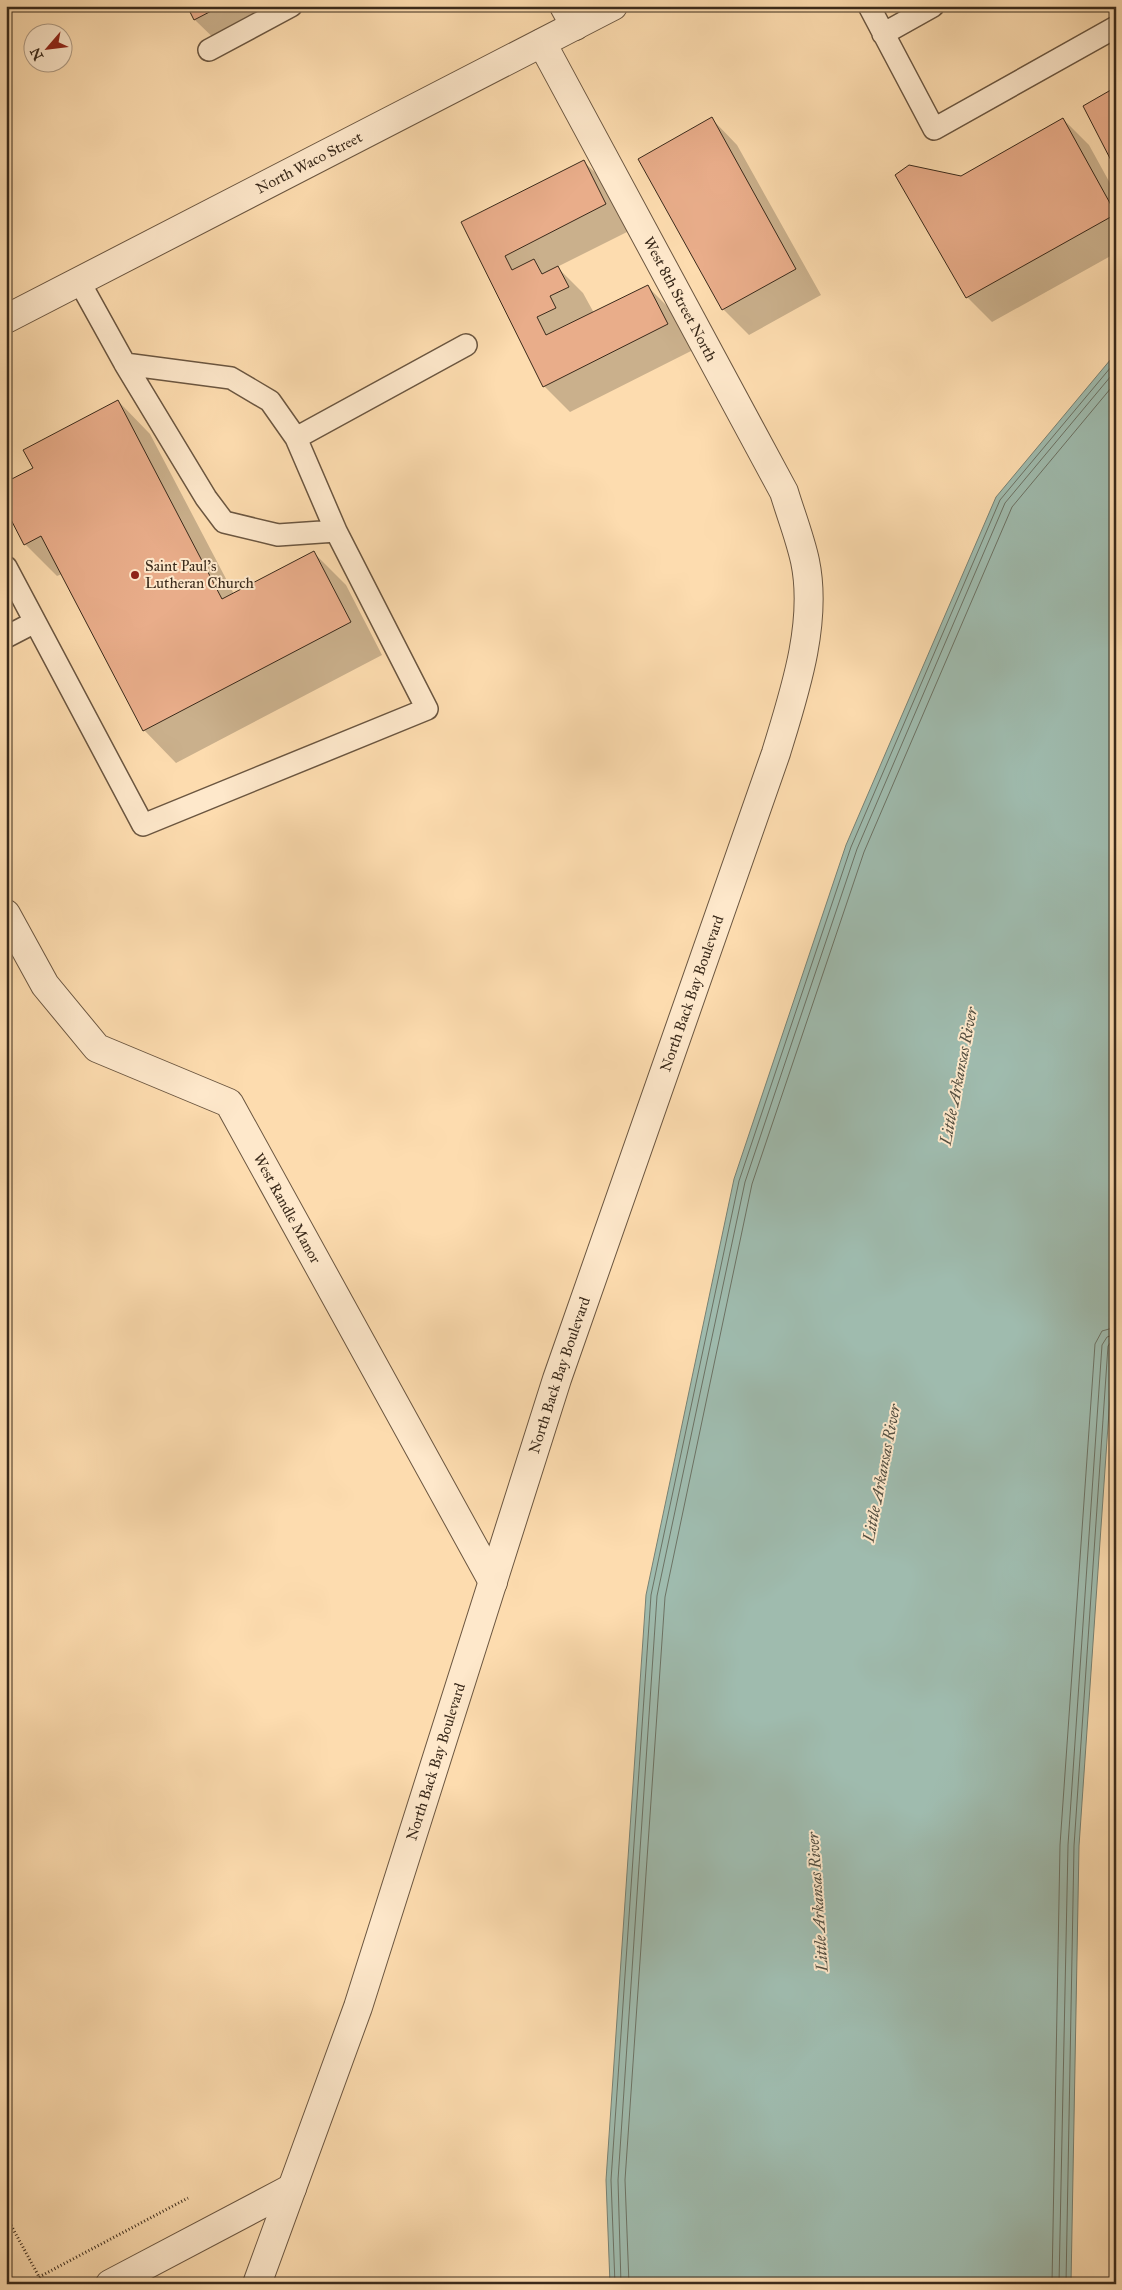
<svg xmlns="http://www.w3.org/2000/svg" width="1122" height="2290" font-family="'IM FELL Great Primer',serif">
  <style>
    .water { fill: #9fbbae; stroke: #778173 }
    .shadow { fill: #0003 }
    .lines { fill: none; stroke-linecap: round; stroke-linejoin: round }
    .shore { stroke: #6c7264; stroke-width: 1 }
    .building { fill: #e9ad8a; stroke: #3a2a1b }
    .service-casing { stroke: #6b5640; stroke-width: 24 }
    .minor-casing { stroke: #6b5640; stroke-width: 30 }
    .tertiary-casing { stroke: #6b5640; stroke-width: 30 }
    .path { stroke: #3a2a1b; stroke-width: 3; stroke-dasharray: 1 2.5; stroke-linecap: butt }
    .service { stroke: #fee8cb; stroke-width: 21 }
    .minor { stroke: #fee8cb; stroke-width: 28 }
    .tertiary { stroke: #fee8cb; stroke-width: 28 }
    .poi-dot { fill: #8f2418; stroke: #fee8cb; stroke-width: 2 }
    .labels { text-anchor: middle; stroke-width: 4; stroke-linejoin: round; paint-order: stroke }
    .street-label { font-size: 15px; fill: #3a2a1b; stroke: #fee8cb }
    .poi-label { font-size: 15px; fill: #3a2a1b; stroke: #fee8cb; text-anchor: start }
    .water-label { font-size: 16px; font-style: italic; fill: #534e40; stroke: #fee8cb }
  </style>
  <rect width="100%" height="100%" fill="#fddcaf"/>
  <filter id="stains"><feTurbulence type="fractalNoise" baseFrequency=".004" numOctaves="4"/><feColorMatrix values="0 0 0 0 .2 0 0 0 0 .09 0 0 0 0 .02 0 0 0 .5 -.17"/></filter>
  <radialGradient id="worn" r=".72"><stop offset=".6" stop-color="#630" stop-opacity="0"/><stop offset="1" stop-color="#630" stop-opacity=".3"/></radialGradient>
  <path class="water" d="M1116,353V1310L1079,1846L1071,2284H610L606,2180L646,1595L734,1179L846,845L996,497Z"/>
  <path class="shadow" d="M188,6H313L228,52L195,20Z
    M712,119L737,145L821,295L749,335L723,309Z
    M1063,119L1089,145L1116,194V253L992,322L967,297L961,177Z
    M584,162L610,187L631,230L557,267L583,293L594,313L647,286L673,312L693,350L570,412L544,386L463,223Z
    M118,401L150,434L234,594L313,552L346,585L382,655L176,763L144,730L62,574L57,576L25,544L34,469Z"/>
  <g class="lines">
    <path class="shore" d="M615,2284L611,2180L651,1595L739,1181L851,847L1000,500L1116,361
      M621,2284L618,2180L657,1596L745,1182L857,849L1005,503L1116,370
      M629,2284L625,2180L665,1597L752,1184L864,852L1012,507L1116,382
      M1052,2284L1060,1845L1095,1344L1102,1331L1116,1327
      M1059,2284L1068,1845L1102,1345L1107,1337L1116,1334
      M1066,2284L1074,1846L1108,1346L1111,1342L1116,1340"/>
  </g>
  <path class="building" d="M187,6H221L194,20Z
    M1116,87V170L1083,106Z
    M712,117L796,269L722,310L638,159Z
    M1063,118L1116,214L966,298L895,175L909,165L961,176Z
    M584,160L606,204L505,256L512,270L534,259L542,274L558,266L569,287L550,296L556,308L537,317L546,335L648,285L668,324L543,387L461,222Z
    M118,400L222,599L314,551L351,622L143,731L41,536L24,545L6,510V482L33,468L23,450Z"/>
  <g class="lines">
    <g class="service-casing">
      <path id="service" d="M869,6L934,129L1116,27
        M883,34L933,6
        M209,50L291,6
        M79,281L125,364L206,498L224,522L278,535L336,531L296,438L270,401L231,378L125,364
        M296,438L466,345
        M6,567L143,825L427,709L336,531
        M6,637L35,622"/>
    </g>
    <g class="minor-casing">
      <g id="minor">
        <path d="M564,6L575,26"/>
        <path id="s1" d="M6,914L45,985L97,1048L229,1103L493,1582"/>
        <path d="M110,2284L292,2188"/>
        <path id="s2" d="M257,2284L358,2007L557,1379L776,753C794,694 818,623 805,561C800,538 791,515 784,492L542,43"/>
      </g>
    </g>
    <g class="tertiary-casing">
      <g id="tertiary">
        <path id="s3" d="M6,319L613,6"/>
      </g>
    </g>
    <path class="path" d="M6,2216L43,2284
      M39,2277L188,2198"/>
    <use href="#service" class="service"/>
    <use href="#minor" class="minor"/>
    <use href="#tertiary" class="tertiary"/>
  </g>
  <circle class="poi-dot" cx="135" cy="575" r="5"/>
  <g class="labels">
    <g class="street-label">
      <text dy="5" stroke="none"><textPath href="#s3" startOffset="341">North Waco Street</textPath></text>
      <text transform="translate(680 299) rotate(62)" y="5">West 8th Street North</text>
      <text dy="5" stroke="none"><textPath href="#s2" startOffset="1362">North Back Bay Boulevard</textPath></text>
      <text dy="5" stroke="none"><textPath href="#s1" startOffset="426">West Randle Manor</textPath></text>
      <text dy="5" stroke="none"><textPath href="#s2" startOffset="958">North Back Bay Boulevard</textPath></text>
      <text dy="5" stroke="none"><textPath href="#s2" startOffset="552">North Back Bay Boulevard</textPath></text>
    </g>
    <g class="poi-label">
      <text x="145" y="571">Saint Paul's<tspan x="145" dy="17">Lutheran Church</tspan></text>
    </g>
    <g class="water-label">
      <text transform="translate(958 1076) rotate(-79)" y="6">Little Arkansas River</text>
      <text transform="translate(881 1473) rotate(-79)" y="6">Little Arkansas River</text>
      <text transform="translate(817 1902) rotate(-94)" y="6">Little Arkansas River</text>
    </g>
  </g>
  <rect width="1122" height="2290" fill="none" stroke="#fddcaf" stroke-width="25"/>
  <rect x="8" y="8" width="1107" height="2275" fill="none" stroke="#3a2a1b" stroke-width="2.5"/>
  <rect x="12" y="12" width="1097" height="2265" fill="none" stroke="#3a2a1b"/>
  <g transform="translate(48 48) rotate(242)"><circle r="24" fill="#fee8cb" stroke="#b09c85"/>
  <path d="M0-4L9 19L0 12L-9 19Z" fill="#8f2418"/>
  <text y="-8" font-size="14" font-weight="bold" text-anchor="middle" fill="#3a2a1b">N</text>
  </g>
  <rect width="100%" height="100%" filter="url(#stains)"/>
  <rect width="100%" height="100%" fill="url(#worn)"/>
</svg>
